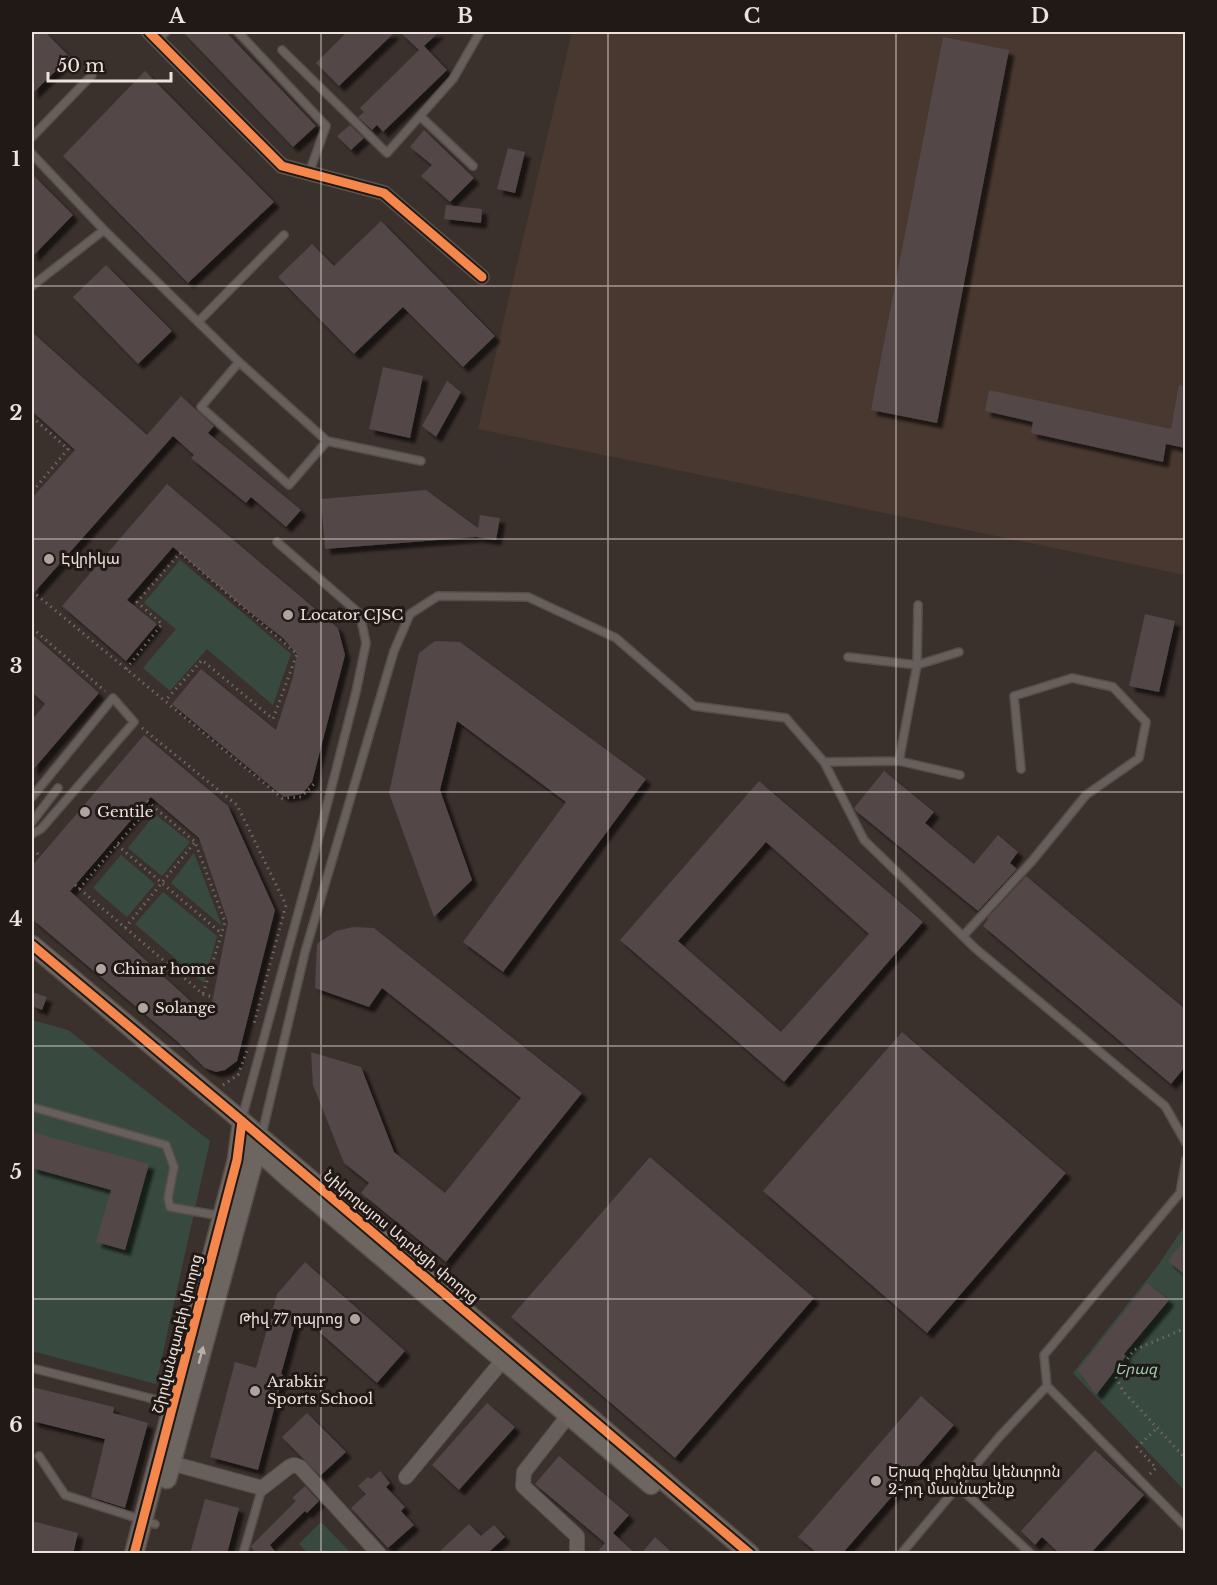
<svg xmlns="http://www.w3.org/2000/svg" width="1217" height="1585" font-family="'Libre Baskerville','Noto Sans Armenian',serif">
  <style>
    .industrial { fill: #493830 }
    .green { fill: #384a3f }
    .building { fill: #524747; fill-rule: evenodd; filter: url(#shadow) }
    .lines { fill: none; stroke-linecap: round; stroke-linejoin: round }
    .lane-casing { stroke: #574e49; stroke-width: 10 }
    .street-casing { stroke: #574e49; stroke-width: 16 }
    .secondary-casing { stroke: #574e49; stroke-width: 21 }
    .path { stroke: #706865; stroke-width: 3; stroke-dasharray: 1.5 4.5; stroke-linecap: butt }
    .lane { stroke: #665f5c; stroke-width: 7 }
    .street { stroke: #665f5c; stroke-width: 14 }
    .secondary { stroke: #6d655f; stroke-width: 18 }
    .cycleway-casing { stroke: #211915; stroke-width: 13 }
    .cycleway { stroke: #f5874c; stroke-width: 9 }
    .oneway { fill: #bab0aa }
    .grid { fill: none; stroke: #eee2dc; stroke-width: 1.5; stroke-opacity: 0.55 }
    .poi-dot { fill: #afa49e; stroke: #211915; stroke-width: 2 }
    .labels { text-anchor: middle; stroke-width: 6; stroke-linejoin: round; paint-order: stroke }
    .poi-label { font-size: 15px; fill: #eee2dc; stroke: #211915; text-anchor: start }
    .street-label { font-size: 15px; fill: #eee2dc; stroke: #211915 }
    .park-label { font-size: 15px; font-style: italic; fill: #95cdae; stroke: #211915 }
    .neatline { fill: none; stroke: #eee2dc; stroke-width: 2 }
    .grid-label { font-size: 20px; text-anchor: middle; font-weight: bold; fill: #eee2dc }
  </style>
  <defs>
    <filter id="shadow"><feDropShadow dx="5.5" dy="5.5" stdDeviation="1.5" flood-color="#0009"/></filter>
  </defs>
  <rect width="100%" height="100%" fill="#3b312c"/>
  <path class="industrial" d="M572,32H1185V575L478,429Z"/>
  <path class="green" d="M180,560L291,654L273,705L207,649L170,691L143,668L176,629L144,603Z
    M155,814L190,842L162,876L128,848Z
    M194,853L222,926L171,883Z
    M121,855L155,884L127,917L93,888Z
    M163,892L217,936L204,983L135,924Z
    M32,1020L68,1030L210,1141L156,1384L32,1351Z
    M1185,1225V1491L1073,1373L1157,1267Z
    M321,1522L351,1553H308L299,1544Z"/>
  <path class="building" d="M32,32H45L70,57L32,94Z
    M183,32H226L316,126L293,147Z
    M347,32H395L339,86L316,63Z
    M400,32H439L424,46L447,70L383,132L377,125L372,130L358,117L364,112L360,108L419,50Z
    M943,37L1009,50L937,423L871,410Z
    M145,71L274,202L188,283L63,156Z
    M350,125L364,138L351,150L337,136Z
    M424,130L474,178L450,202L421,176L432,165L410,147Z
    M508,148L525,152L515,193L497,189Z
    M32,174L73,215L32,257Z
    M446,205L482,209L481,223L444,219Z
    M381,221L495,336L463,367L403,307L354,354L278,277L312,244L334,266Z
    M106,265L172,331L138,364L73,297Z
    M32,332L147,435L181,396L214,426L208,433L301,510L286,527L251,497L246,503L191,458L194,455L173,436L32,595V498L75,450L32,411Z
    M383,367L423,376L410,438L369,429Z
    M447,381L461,392L436,437L422,426Z
    M1179,385L1185,386V448L1166,444L1163,462L1031,433L1033,422L985,411L989,390L1171,429Z
    M167,484L338,628L345,655L312,782L302,794L284,797L172,704L201,669L276,730L293,677L297,654L283,638L237,602L173,547L127,600L157,624L126,661L62,606Z
    M426,490L478,528L480,515L500,518L496,540L476,537L325,549L321,499Z
    M1145,614L1175,621L1159,692L1129,686Z
    M32,634L99,693L32,771V720L45,704L32,692Z
    M435,641L460,642L646,779L503,972L463,942L566,802L457,721L440,790L472,880L434,917L389,793L419,653Z
    M144,735L228,806L275,910L237,1061L225,1070L216,1072L205,1068L179,1043L32,919V866ZM151,797L199,838L228,922L209,1018L70,891Z
    M884,771L934,812L925,823L974,864L998,835L1018,852L1010,863L1017,869L978,911L855,810L854,808Z
    M759,781L923,922L784,1082L620,940ZM766,842L869,934L781,1032L678,941Z
    M1026,876L1185,1009V1067L1171,1084L983,926L988,919L987,918Z
    M353,927L374,928L582,1093L446,1262L361,1193L369,1183L344,1163L313,1085L311,1052L361,1067L394,1152L445,1193L521,1098L382,988L369,1007L315,988L317,944L336,931Z
    M32,992L47,997L42,1010L32,1006Z
    M902,1032L1066,1173L927,1333L763,1191Z
    M32,1132L149,1164L125,1250L96,1242L111,1190L32,1168Z
    M650,1157L814,1298L675,1458L511,1317Z
    M1185,1239V1275L1168,1261Z
    M305,1262L405,1351L377,1383L298,1313L281,1374L283,1375L258,1470L210,1457L235,1362L256,1368L277,1294Z
    M1147,1283L1169,1300L1124,1354L1126,1356L1096,1395L1078,1370Z
    M32,1387L114,1407L113,1413L148,1423L125,1508L91,1497L105,1439L32,1421Z
    M921,1396L954,1425L842,1554H818L798,1537Z
    M487,1403L515,1427L459,1490L432,1465Z
    M307,1413L346,1452L320,1476L282,1437Z
    M1095,1450L1144,1495L1090,1554H1060L1042,1537L1035,1545L1021,1531Z
    M559,1456L629,1515L613,1533L636,1554H596L605,1543L535,1484Z
    M380,1471L390,1483L386,1487L405,1507L401,1511L414,1525L388,1548L351,1508L366,1494L358,1486L368,1477L371,1479Z
    M305,1486L319,1501L307,1513L305,1511L270,1545L277,1554H257L251,1547L252,1545L296,1501L292,1498Z
    M205,1499L239,1508L227,1554H190Z
    M32,1521L78,1533L73,1554H32Z
    M469,1524L481,1536L494,1525L505,1537L487,1554H437Z
    M655,1537L674,1554H641Z"/>
  <g class="lines">
    <g class="lane-casing">
      <path id="lane" d="M238,32L326,126L309,173
        M157,40L166,32
        M282,50L387,153L453,79L480,32
        M420,116L473,166
        M32,137L92,75
        M32,154L104,230L239,362L327,441L421,461
        M32,286L104,230
        M198,322L284,235
        M239,362L201,407L289,485L327,441
        M848,657L917,665L959,652
        M899,761L917,665L918,605
        M824,762L899,761L960,775
        M32,797L113,698L134,722L41,829L32,834
        M32,822L58,788
        M963,936L1032,861L1086,795L1139,758L1146,722L1113,687L1072,678L1014,696L1021,769
        M32,1107L166,1145L174,1167L168,1198L170,1207L221,1216
        M242,1118L317,844L356,692L366,643L360,614L277,542
        M262,1134L305,952L394,651L410,614L438,596L528,597L616,638L694,706L786,718L824,762L864,840L976,949L1165,1106L1186,1143
        M32,1368L173,1404
        M1047,1386L1044,1355L1180,1193L1186,1159
        M39,1456L65,1495L155,1524
        M958,1486L1031,1554
        M243,1554L262,1488
        M901,1554L1000,1436L1047,1386L1186,1527"/>
    </g>
    <g class="street-casing">
      <path id="street" d="M149,32L282,166L384,193L482,277
        M568,1416L524,1472L523,1486L577,1536V1554
        M171,1463L262,1488L289,1467L294,1465L300,1467L379,1554
        M406,1477L503,1360"/>
    </g>
    <g class="secondary-casing">
      <path id="secondary" d="M32,945L237,1117L750,1554
        M252,1145L292,1181L651,1485
        M167,1479L259,1141
        M134,1554L237,1160L242,1121"/>
    </g>
    <path class="path" d="M32,417L68,449L32,492
      M32,591L282,798L301,797L314,784
      M32,628L105,691
      M126,669L162,624L137,602L180,553L297,654L273,719L202,660L165,701
      M32,714L34,716
      M142,728L237,805L286,905L254,1024
      M147,801L195,842L225,922L203,994
      M117,845L221,933
      M37,853L40,856
      M75,885L203,994L213,997
      M79,889L151,805
      M125,928L195,842
      M223,1085L238,1075L248,1048
      M1186,1328L1134,1350L1115,1375L1123,1391L1186,1459
      M1150,1474L1156,1468L1137,1447L1157,1428"/>
    <use href="#lane" class="lane"/>
    <use href="#street" class="street"/>
    <use href="#secondary" class="secondary"/>
    <g class="cycleway-casing">
      <path id="cycleway" d="M149,32L282,166L384,193L482,277
        M32,945L237,1117L750,1554
        M134,1554L237,1160L242,1121"/>
    </g>
    <use href="#cycleway" class="cycleway"/>
  </g>
  <defs><path id="oneway-solid" d="M-6-.8H1V-3.2L6.5 0L1 3.2V.8H-6Z" transform="scale(1.5)"/></defs>
  <use class="oneway" href="#oneway-solid" transform="translate(201 1355) rotate(-75)"/>
  <path class="grid" d="M321,32V1554M608,32V1554M896,32V1554M32,286H1186M32,539H1186M32,792H1186M32,1046H1186M32,1299H1186"/>
  <g class="poi-dot">
    <circle cx="49" cy="559" r="6"/>
    <circle cx="288" cy="615" r="6"/>
    <circle cx="85" cy="812" r="6"/>
    <circle cx="101" cy="969" r="6"/>
    <circle cx="143" cy="1008" r="6"/>
    <circle cx="355" cy="1319" r="6"/>
    <circle cx="255" cy="1391" r="6"/>
    <circle cx="876" cy="1481" r="6"/>
  </g>
  <g class="labels">
    <g class="poi-label">
      <text x="61" y="564">Էվրիկա</text>
      <text x="300" y="620">Locator CJSC</text>
      <text x="97" y="817">Gentile</text>
      <text x="113" y="974">Chinar home</text>
      <text x="155" y="1013">Solange</text>
      <text x="343" y="1324" text-anchor="end">Թիվ 77 դպրոց</text>
      <text x="267" y="1387">Arabkir<tspan x="267" dy="17">Sports School</tspan></text>
      <text x="888" y="1477">Երազ բիզնես կենտրոն<tspan x="888" dy="17">2-րդ մասնաշենք</tspan></text>
    </g>
    <g class="street-label">
      <text transform="translate(401 1237) rotate(40)" y="5">Նիկողայոս Ադոնցի փողոց</text>
      <text transform="translate(177 1334) rotate(-76)" y="5">Շիրվանզադեի փողոց</text>
    </g>
    <g class="park-label">
      <text x="1136" y="1374">Երազ</text>
    </g>
  </g>
  <rect width="1217" height="1585" fill="none" stroke="#211915" stroke-width="66"/>
  <path d="M48 72v9h123v-9" fill="none" stroke="#eee2dc" stroke-width="3"/>
  <text x="57" y="72" font-size="18" fill="#eee2dc" stroke="#211915" stroke-width="4.5" paint-order="stroke">50 m</text>
  <rect x="33" y="33" width="1151" height="1519" class="neatline"/>
  <g class="grid-label">
    <text x="177" y="23">A</text>
    <text x="465" y="23">B</text>
    <text x="752" y="23">C</text>
    <text x="1040" y="23">D</text>
    <text x="16" y="166">1</text>
    <text x="16" y="420">2</text>
    <text x="16" y="673">3</text>
    <text x="16" y="926">4</text>
    <text x="16" y="1179">5</text>
    <text x="16" y="1432">6</text>
  </g>
</svg>
